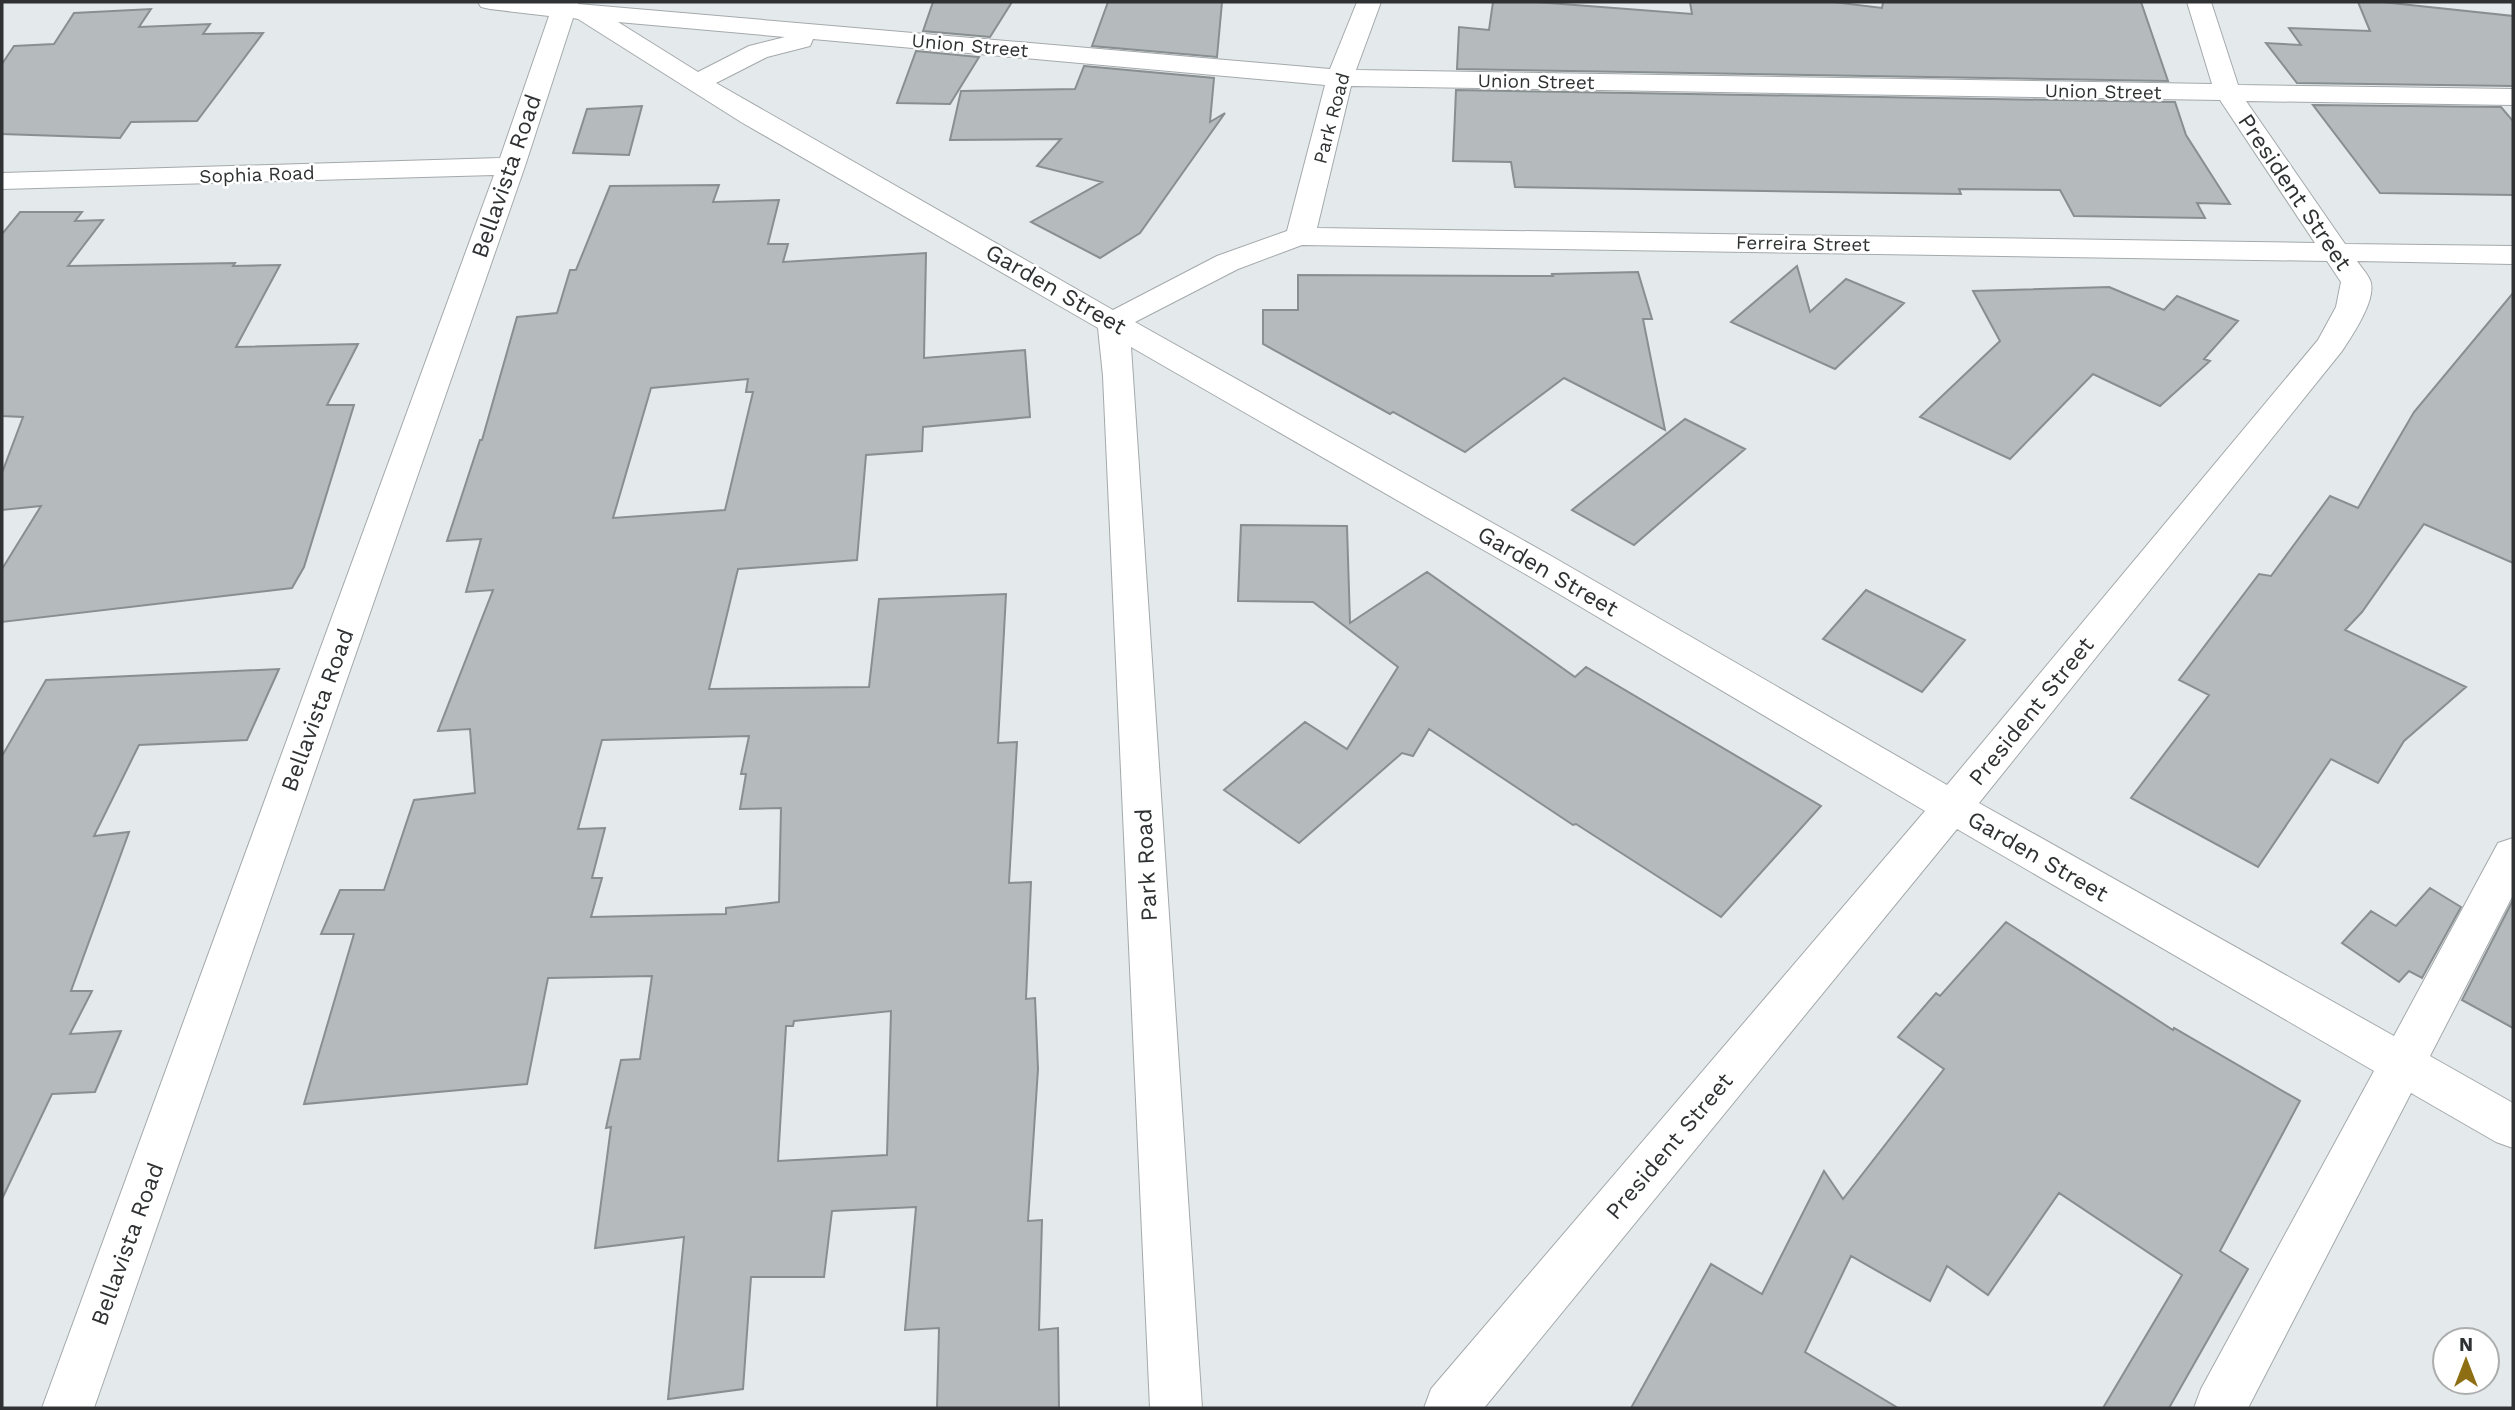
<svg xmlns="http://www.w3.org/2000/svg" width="2515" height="1410" font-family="'Work Sans',sans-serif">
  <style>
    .building { fill: #b5babd; stroke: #898e90; stroke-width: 2; fill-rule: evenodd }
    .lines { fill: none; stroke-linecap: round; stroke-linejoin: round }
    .minor-casing { stroke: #a4a9ab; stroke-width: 2 }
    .minor { fill: #fff; fill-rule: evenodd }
    .labels { text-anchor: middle; stroke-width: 5; stroke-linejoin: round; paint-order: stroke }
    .far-street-label { font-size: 19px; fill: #2f3132; stroke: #fff }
    .street-label { font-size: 23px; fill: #2f3132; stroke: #fff }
  </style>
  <rect width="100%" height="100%" fill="#e4e9ec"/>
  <path class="building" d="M933,2H1012L990,37L923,31Z
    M1108,2H1222L1217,57L1092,46Z
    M1493,2H1536L1692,14L1690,2H1833L1882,8L1883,2H2141L2168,81L1457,69L1459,27L1489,30Z
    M2358,2H2382L2513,16V86L2297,83L2266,43L2301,45L2289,28L2370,31Z
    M151,9L139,27L210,24L203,34L263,33L197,121L131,122L120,138L2,134V64L14,46L54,44L74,13Z
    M916,51L979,57L950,104L897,103Z
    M1084,66L1214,78L1210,122L1225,113L1140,233L1100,258L1031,222L1102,182L1037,166L1061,139L950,140L961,91L1075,89Z
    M1456,90L2175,102L2186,135L2230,204L2197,203L2205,218L2074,216L2060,190L1959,189L1961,194L1515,187L1511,162L1453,161Z
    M2313,105L2501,107L2513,121V195L2380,193Z
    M642,106L629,155L573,153L587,109Z
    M719,185L713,202L779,200L768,244H788L783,262L926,253L924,358L1025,350L1030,417L923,427L922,451L866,455L857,560L738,569L709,689L869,687L879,599L1006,594L998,743L1017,742L1009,883L1031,882L1026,999L1035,998L1038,1069L1028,1221L1042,1220L1039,1330L1058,1328L1059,1408H937L939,1328L905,1330L916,1207L832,1211L824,1277H751L743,1389L668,1399L684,1237L595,1248L611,1127L606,1128L621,1060L640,1059L652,976L548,978L527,1084L304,1104L354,934H321L340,890H384L414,800L475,793L470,729L438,731L493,590L466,592L481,539L447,541L480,440H482L517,317L557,313L570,270H576L610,186ZM748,379L746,392H753L725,510L613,518L651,388ZM749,736L741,774H746L740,809L781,808L779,902L726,908V914L591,917L602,878H592L605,828L578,829L602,740ZM891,1011L887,1155L778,1161L786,1026H793L794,1021Z
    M20,212H82L75,221L103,220L68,266L235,263L233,266L280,265L236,347L358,344L327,405H354L304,567L292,588L2,622V569L41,506L2,510V473L23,417L2,416V234Z
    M1797,266L1810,312L1846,279L1904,303L1835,369L1731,322Z
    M1638,272L1652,319H1643L1665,430L1564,378L1465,452L1393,412L1390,414L1263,344V310H1298V275L1553,276L1552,274Z
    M2109,287L2164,310L2177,296L2238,321L2204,359L2210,361L2160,406L2093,374L2010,459L1920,417L2000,341L1973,291Z
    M2513,293V563L2424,524L2362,612L2345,630L2466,687L2404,741L2378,783L2331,759L2258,867L2131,798L2209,695L2179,680L2259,574L2271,576L2330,496L2358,508L2414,412Z
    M1685,419L1745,449L1634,545L1572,510Z
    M1241,525L1347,526L1350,623L1427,572L1575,677L1586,667L1821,806L1721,917L1576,824L1573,825L1429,729L1413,756L1402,753L1299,843L1224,790L1305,722L1347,749L1398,667L1313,602L1238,601Z
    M1866,590L1965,640L1922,692L1823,639Z
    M279,669L247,740L139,745L94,836L129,832L71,991H92L70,1034L121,1031L95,1092L52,1094L2,1199V756L46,680Z
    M2430,888L2461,907L2422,978L2409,971L2399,982L2342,943L2371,911L2396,926Z
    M2513,900V1028L2462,1000Z
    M2006,922L2173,1030L2174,1028L2300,1101L2220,1251L2248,1269L2169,1408H2103L2182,1275L2059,1193L1988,1295L1947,1266L1930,1301L1851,1256L1805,1352L1898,1408H1631L1711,1264L1762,1294L1824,1171L1843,1199L1944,1069L1898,1037L1936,993L1940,996Z"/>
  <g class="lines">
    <g class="minor-casing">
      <path id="minor" d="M478,2H578V4L1330,69L1357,2H1381L1356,70L2212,84L2187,2H2211L2238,85L2513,89V105L2246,101L2345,244L2513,246V264L2357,261C2361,267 2367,273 2370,280C2378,298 2352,336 2342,351L1979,803L2394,1036L2498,843L2513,838V895L2430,1056L2513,1103V1148L2496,1142L2411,1093L2248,1408H2194L2201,1389L2374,1071L1957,829L1484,1408H1424L1431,1389L1925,811L1527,575L1131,347L1202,1408H1150L1103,376L1098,328L741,122L578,19L573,18L525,166L94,1408H42L494,175L2,189V173L500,158L549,16L490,9L481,7ZM618,22L785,37L749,46L698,72ZM813,39L1325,85L1287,231L1217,256L1113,310L716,83L767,57L810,46ZM1351,86L2220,100L2315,243L1317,228ZM1302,245L2327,261L2341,282L2336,307L2318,340L1947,785L1553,557L1135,322L1238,269Z"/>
    </g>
    <use href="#minor" class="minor"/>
  </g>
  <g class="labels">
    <g class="far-street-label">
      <text transform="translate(970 45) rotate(5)" y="7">Union Street</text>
      <text transform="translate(1536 81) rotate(1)" y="7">Union Street</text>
      <text transform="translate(2103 91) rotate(1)" y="7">Union Street</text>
      <text transform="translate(1331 118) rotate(-75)" y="7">Park Road</text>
      <text transform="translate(257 174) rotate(-2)" y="7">Sophia Road</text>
      <text transform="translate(1803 243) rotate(1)" y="7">Ferreira Street</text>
    </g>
    <g class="street-label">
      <text transform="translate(506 176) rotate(-71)" y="8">Bellavista Road</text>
      <text transform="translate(2295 192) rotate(56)" y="8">President Street</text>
      <text transform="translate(1056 289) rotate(30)" y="8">Garden Street</text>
      <text transform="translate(1548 571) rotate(30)" y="8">Garden Street</text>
      <text transform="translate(317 710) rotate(-70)" y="8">Bellavista Road</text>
      <text transform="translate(2031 711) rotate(-51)" y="8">President Street</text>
      <text transform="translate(2038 856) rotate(30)" y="8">Garden Street</text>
      <text transform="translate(1146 865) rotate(-93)" y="8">Park Road</text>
      <text transform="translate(1669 1146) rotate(-50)" y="8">President Street</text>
      <text transform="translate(127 1244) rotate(-70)" y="8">Bellavista Road</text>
    </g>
  </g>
  <rect width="2515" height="1410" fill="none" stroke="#2f3132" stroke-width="7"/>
  <g transform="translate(2466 1361)"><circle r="33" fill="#ffffff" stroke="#acadad" stroke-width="2"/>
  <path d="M0-5L12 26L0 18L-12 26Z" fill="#8e6e12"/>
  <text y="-10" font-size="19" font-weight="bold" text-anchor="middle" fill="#2f3132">N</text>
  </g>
</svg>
